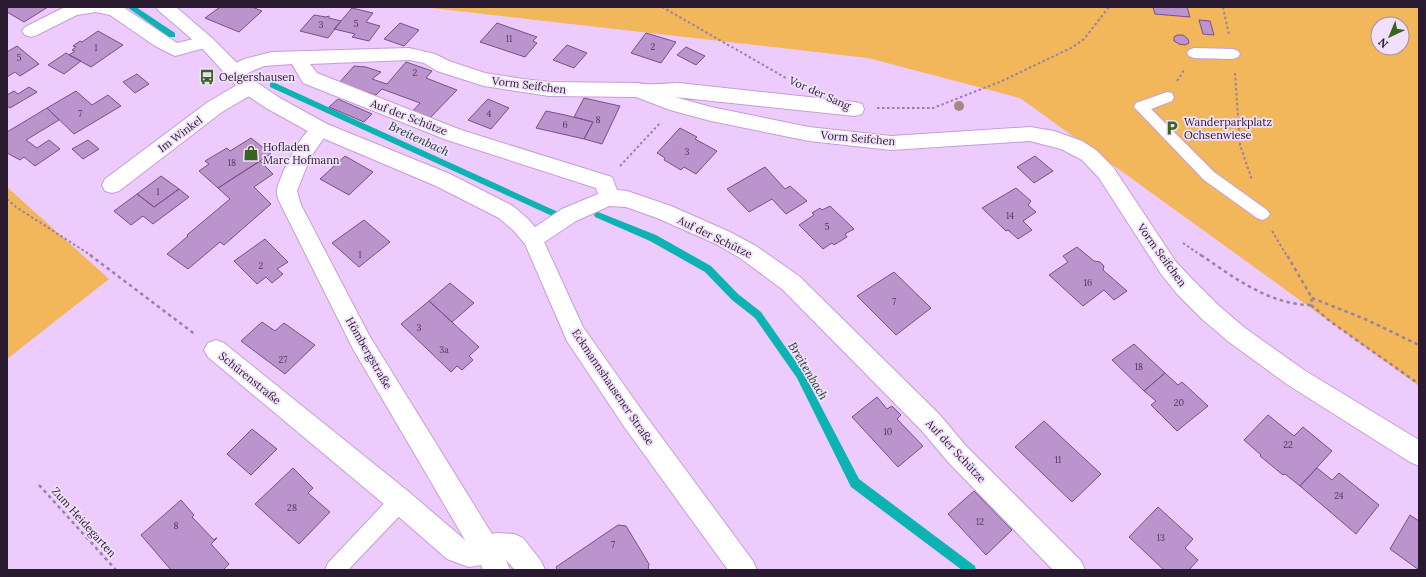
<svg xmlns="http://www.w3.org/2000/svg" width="1426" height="577" font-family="Lora,serif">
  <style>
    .green { fill: #f2b65b; fill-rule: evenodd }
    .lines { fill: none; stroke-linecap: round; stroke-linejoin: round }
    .stream { fill: #0db2b3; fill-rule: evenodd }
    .building { fill: #bb93cd; stroke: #765187 }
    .lane-casing { stroke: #c59dd7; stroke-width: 2 }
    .street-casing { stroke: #c59dd7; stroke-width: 2 }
    .secondary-casing { stroke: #c59dd7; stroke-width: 2 }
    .path-far1 { stroke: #9980a6; stroke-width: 2; stroke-dasharray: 2.5 2.5; stroke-linecap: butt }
    .path { stroke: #9980a6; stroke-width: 2.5; stroke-dasharray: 3.5 3.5; stroke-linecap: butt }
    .lane { fill: #fff; fill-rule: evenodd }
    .street { fill: #fff; fill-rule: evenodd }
    .secondary { fill: #fff; fill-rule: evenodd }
    .tree { fill: #a68785 }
    .labels { text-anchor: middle; stroke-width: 3.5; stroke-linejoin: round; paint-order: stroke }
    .number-label { font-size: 9px; fill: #4e3857 }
    .poi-label { font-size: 11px; fill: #291a30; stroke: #f1e0f9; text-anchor: start }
    .street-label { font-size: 11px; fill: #291a30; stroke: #f1e0f9 }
    .water-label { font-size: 12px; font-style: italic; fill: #1b3838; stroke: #f1e0f9 }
  </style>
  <rect width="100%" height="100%" fill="#edccfd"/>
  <path class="green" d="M423,7H1419V386L1020,98L868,58ZM1378,24H1402V48H1378Z
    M7,187L109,279L7,359Z"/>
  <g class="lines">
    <path class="stream" d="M127,7H136L175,33V37H169Z
      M273,82L558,212L559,214L558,216H552L270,87V83Z
      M598,212L656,235L711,266L738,294L761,312L803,372L859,479L975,566L976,570H962L851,487L797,378L755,318L732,300L705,272L650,241L595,217L594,215L595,213Z"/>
  </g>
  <path class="building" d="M7,7H48L24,22L7,12Z
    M220,7H252L262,11L239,32L205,18Z
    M1153,7H1187L1190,17L1155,14Z
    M352,8L373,13L366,22L380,26L369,41L352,37L355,34L334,29Z
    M314,15L326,17L329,16V18L341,21L328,38L300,31Z
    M1199,20L1210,21L1214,35L1203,34Z
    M400,23L419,30L404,46L384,39Z
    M497,23L537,37L533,41L537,43L525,57L480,42Z
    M98,31L123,45L91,67L69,55L75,51L72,50L76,47L73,46L80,41L82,42Z
    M646,33L676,42L661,63L631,53Z
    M1177,35H1183L1188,39L1189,43L1185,45L1179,44L1174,41V37Z
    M567,45L587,53L574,68L553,60Z
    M17,46L39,64L20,76L15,72L7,77V52Z
    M686,47L705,56L696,65L677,55Z
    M66,53L81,61L64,74L48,65Z
    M406,62L432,71L426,78L457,90L429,119L412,112L420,103L382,89L376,95L339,83L354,66L366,67L381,72L372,79L387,84Z
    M137,74L149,84L135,93L123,82Z
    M29,87L37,92L10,108L7,106V95L14,91L18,94Z
    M76,91L92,105L108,95L121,106L74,134L47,108Z
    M584,98L620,106L602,144L584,139L593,122L574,117Z
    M338,99L372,114L364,122L329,107Z
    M488,99L509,108L491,129L468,120Z
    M47,108L59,120L26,140L37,148L49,140L60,149L35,166L24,157L20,160L9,154L7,153V132Z
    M546,111L565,115L593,122L584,139L536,128Z
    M680,128L697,137L695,139L717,151L696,174L684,167L681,170L664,160L665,158L657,153Z
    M251,138L271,154L218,188L199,171L209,164L205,161L227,148L230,151Z
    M88,140L99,149L83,159L72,149Z
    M345,156L373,172L349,195L320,179Z
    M1035,156L1053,171L1034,183L1017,167Z
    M260,161L273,174L254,187L271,204L224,245L220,242L188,269L167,254L188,236L187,235L230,199L218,188Z
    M765,167L785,189L790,186L807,201L786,214L772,199L749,212L727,189Z
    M161,176L179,189L154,207L137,194Z
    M1016,188L1031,201L1028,205L1036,212L1023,221L1032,230L1018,239L1008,230L1006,231L982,208Z
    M179,189L189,197L153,224L143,216L131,225L114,211L137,194L154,207Z
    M830,206L854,229L845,234L847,237L834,245L832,243L823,249L799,225L814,215L812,213L820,208L822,210Z
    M364,220L390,242L359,267L332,243Z
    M265,239L288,262L277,269L283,274L272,283L266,277L257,284L234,261Z
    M1077,247L1094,261L1100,262L1104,266L1103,270L1127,291L1114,300L1104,290L1083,306L1049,275L1068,262L1063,256Z
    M894,272L931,308L896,335L857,296Z
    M450,283L474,303L452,322L429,301Z
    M429,301L479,347L469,356L473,360L462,370L457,366L451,372L401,324Z
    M262,322L275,331L284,323L315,345L285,374L241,341Z
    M1134,344L1165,373L1144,391L1112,360Z
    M1165,373L1178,385L1182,382L1208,406L1177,431L1151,405L1156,401L1144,391Z
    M877,397L887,409L892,406L901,415L897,419L923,446L898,467L852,417Z
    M1268,415L1294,436L1303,427L1332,451L1300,486L1285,474L1283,475L1260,456L1261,455L1244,440Z
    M1044,421L1101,474L1072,502L1015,447Z
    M252,429L277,449L251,475L227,454Z
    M293,468L313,488L308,493L330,512L299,544L255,504Z
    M1317,468L1332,480L1339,473L1379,505L1356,534L1300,486Z
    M974,491L1012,530L986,555L948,514Z
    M181,500L194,515L192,517L214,540L216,538H217L211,544L229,564L223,570H171L141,535Z
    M1158,507L1193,539L1185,548L1198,560L1189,570H1164L1129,537Z
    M1410,515L1419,521V570L1390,549Z
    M618,525L626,526L649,564L648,570H557L556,567Z"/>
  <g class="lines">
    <g class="lane-casing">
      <path id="lane" d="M1194,48L1233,49L1238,51L1240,54L1238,57L1233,59L1194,58L1189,56L1187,53L1189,50Z
        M1167,92L1172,93L1174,97L1172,101L1151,109L1214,172L1267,210L1270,214L1267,218L1262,220L1257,218L1204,180L1134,107L1136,103Z
        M400,492L407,494L409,501L407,508L348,570H325L328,563L393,494Z"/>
    </g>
    <g class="street-casing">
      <path id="street" d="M65,7H123L177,43L206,36L212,38L215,42L212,46L175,56L155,46L110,15L96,12L77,15L37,35L31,37L25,35L22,31L25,27Z
        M409,48L435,54L449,61L485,73L523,79L549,82L638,83C646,86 669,83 679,83L855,102L862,104L864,109L862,114L855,116L675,97L711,107L809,127L891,136L1030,127L1054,131L1082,141L1096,150L1113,167L1176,262L1193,280L1218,305L1245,328L1304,370L1419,440V466L1410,462L1288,385L1229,342L1202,319L1177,294L1161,274L1099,178L1082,160L1061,149L1030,141L891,150L809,141L711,121L670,110L636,97L549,96L484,86L437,71L424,63L409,60L310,64L317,73L461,130L612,177L617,190L627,191L671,206L730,232L756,246L799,276L940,415L966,446L1081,561L1085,570H1053L948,462L922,431L783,290L740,258L716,244L657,218L626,207L609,206L605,208L576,221L540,245L533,248L526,245L522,239L526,233L562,209L598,194L596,188L447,140L303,83L292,64L264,66L234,79L228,77L225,72L228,67L244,59L272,52Z
        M249,80L256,82L258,87L256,92L222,112L119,191L112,193L105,191L102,185L105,179L208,102L242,82Z
        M320,122L327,124L330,129L310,158L297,191L301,205L369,335L492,534L496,533L514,534L523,538L541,561L545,570H515L506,560L510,570H483L481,565L469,567L447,559L391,510L208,357L204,350L208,343L216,340L224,343L409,492L465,540L353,349L281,205C279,201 276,194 277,190C281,172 303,127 320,122Z"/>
    </g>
    <g class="secondary-casing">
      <path id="secondary" d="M156,7H176L212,38L256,82L280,98L327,124L450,174L513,206L528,219L540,233L583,327L643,412L753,561L757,570H728L625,428L567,341L525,244L514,231L499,218L436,186L313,134L266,108L242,92L200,46L159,11Z"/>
    </g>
    <path class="path-far1" d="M662,7L786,78
      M1223,7L1229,35
      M1235,73L1240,145L1252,180
      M1177,81L1184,70
      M877,108H933L1002,81L1073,47L1084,39L1109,7
      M620,166L661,122
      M7,199L16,207L92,256
      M1272,231L1287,256
      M1183,243L1202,256"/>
    <path class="path" d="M90,255L196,335
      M1201,255C1233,277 1270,305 1311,305L1312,298L1287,255
      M1312,298L1365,319L1419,345
      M1311,305L1331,322L1419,384
      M39,485L116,570"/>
    <use href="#lane" class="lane"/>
    <use href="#street" class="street"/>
    <use href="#secondary" class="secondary"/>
  </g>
  <circle class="tree" cx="959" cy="106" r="5"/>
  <defs>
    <g id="bus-bare" transform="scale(1.2)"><path d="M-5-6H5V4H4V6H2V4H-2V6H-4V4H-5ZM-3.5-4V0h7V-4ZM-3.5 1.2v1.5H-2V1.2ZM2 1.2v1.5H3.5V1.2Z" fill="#3a631f" stroke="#f1e0f9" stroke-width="2.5" paint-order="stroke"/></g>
    <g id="parking-bare" transform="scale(1.2)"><path d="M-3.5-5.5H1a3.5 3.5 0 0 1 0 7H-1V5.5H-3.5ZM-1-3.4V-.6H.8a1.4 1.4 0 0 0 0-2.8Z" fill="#3a631f" stroke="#f1e0f9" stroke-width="2.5" paint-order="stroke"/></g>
    <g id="shop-bare" transform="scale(1.2)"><path d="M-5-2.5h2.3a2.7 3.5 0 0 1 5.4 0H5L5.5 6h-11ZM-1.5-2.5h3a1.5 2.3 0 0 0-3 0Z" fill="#3a631f" stroke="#f1e0f9" stroke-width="2.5" paint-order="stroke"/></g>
  </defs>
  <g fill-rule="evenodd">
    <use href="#bus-bare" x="207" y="77"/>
    <use href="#parking-bare" x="1172" y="128"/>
    <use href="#shop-bare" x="251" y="153"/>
  </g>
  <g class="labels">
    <g class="number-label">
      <text x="356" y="27">5</text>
      <text x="321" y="28">3</text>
      <text x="509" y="42">11</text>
      <text x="653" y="50">2</text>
      <text x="96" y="51">1</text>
      <text x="19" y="61">5</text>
      <text x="415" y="76">2</text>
      <text x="80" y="117">7</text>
      <text x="489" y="117">4</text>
      <text x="598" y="123">8</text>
      <text x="565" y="128">6</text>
      <text x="687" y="155">3</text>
      <text x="232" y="166">18</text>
      <text x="158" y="195">1</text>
      <text x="1010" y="219">14</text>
      <text x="827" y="230">5</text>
      <text x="360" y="258">1</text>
      <text x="261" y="269">2</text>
      <text x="1088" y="286">16</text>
      <text x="894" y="305">7</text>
      <text x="419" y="331">3</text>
      <text x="444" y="353">3a</text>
      <text x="283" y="363">27</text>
      <text x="1139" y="370">18</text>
      <text x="1179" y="406">20</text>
      <text x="888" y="435">10</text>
      <text x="1288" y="448">22</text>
      <text x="1058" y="463">11</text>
      <text x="1339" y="499">24</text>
      <text x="292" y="511">28</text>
      <text x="980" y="525">12</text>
      <text x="176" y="529">8</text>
      <text x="1161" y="541">13</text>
      <text x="613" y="548">7</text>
    </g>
    <g class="poi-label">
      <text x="219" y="81">Oelgershausen</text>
      <text x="1184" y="126">Wanderparkplatz<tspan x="1184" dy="13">Ochsenwiese</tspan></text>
      <text x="263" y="151">Hofladen<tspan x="263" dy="13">Marc Hofmann</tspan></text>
    </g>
    <g class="street-label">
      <text transform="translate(529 85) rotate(7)" y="4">Vorm Seifchen</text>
      <text transform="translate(820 93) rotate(24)" y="4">Vor der Sang</text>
      <text transform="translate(409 117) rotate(21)" y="4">Auf der Schütze</text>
      <text transform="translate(180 134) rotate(-37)" y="4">Im Winkel</text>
      <text transform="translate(858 138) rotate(5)" y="4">Vorm Seifchen</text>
      <text transform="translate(715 237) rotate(26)" y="4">Auf der Schütze</text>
      <text transform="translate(1162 255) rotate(54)" y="4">Vorm Seifchen</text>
      <text transform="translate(369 353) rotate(60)" y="4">Hömbergstraße</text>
      <text transform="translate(250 378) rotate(39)" y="4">Schürenstraße</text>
      <text transform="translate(613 387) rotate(56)" y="4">Eckmannshausener Straße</text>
      <text transform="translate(956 451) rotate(47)" y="4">Auf der Schütze</text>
      <text transform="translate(84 522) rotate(48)" y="4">Zum Heidegarten</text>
    </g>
    <g class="water-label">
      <text transform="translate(419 139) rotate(25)" y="4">Breitenbach</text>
      <text transform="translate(808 371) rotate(59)" y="4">Breitenbach</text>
    </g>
  </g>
  <rect width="1426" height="577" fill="none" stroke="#291a30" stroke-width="16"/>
  <g transform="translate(1390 36) rotate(224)"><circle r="19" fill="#f1e0f9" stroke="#a191a9"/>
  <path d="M0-3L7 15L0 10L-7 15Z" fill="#3a631f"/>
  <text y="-6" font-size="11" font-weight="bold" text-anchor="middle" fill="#291a30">N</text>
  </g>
</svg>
